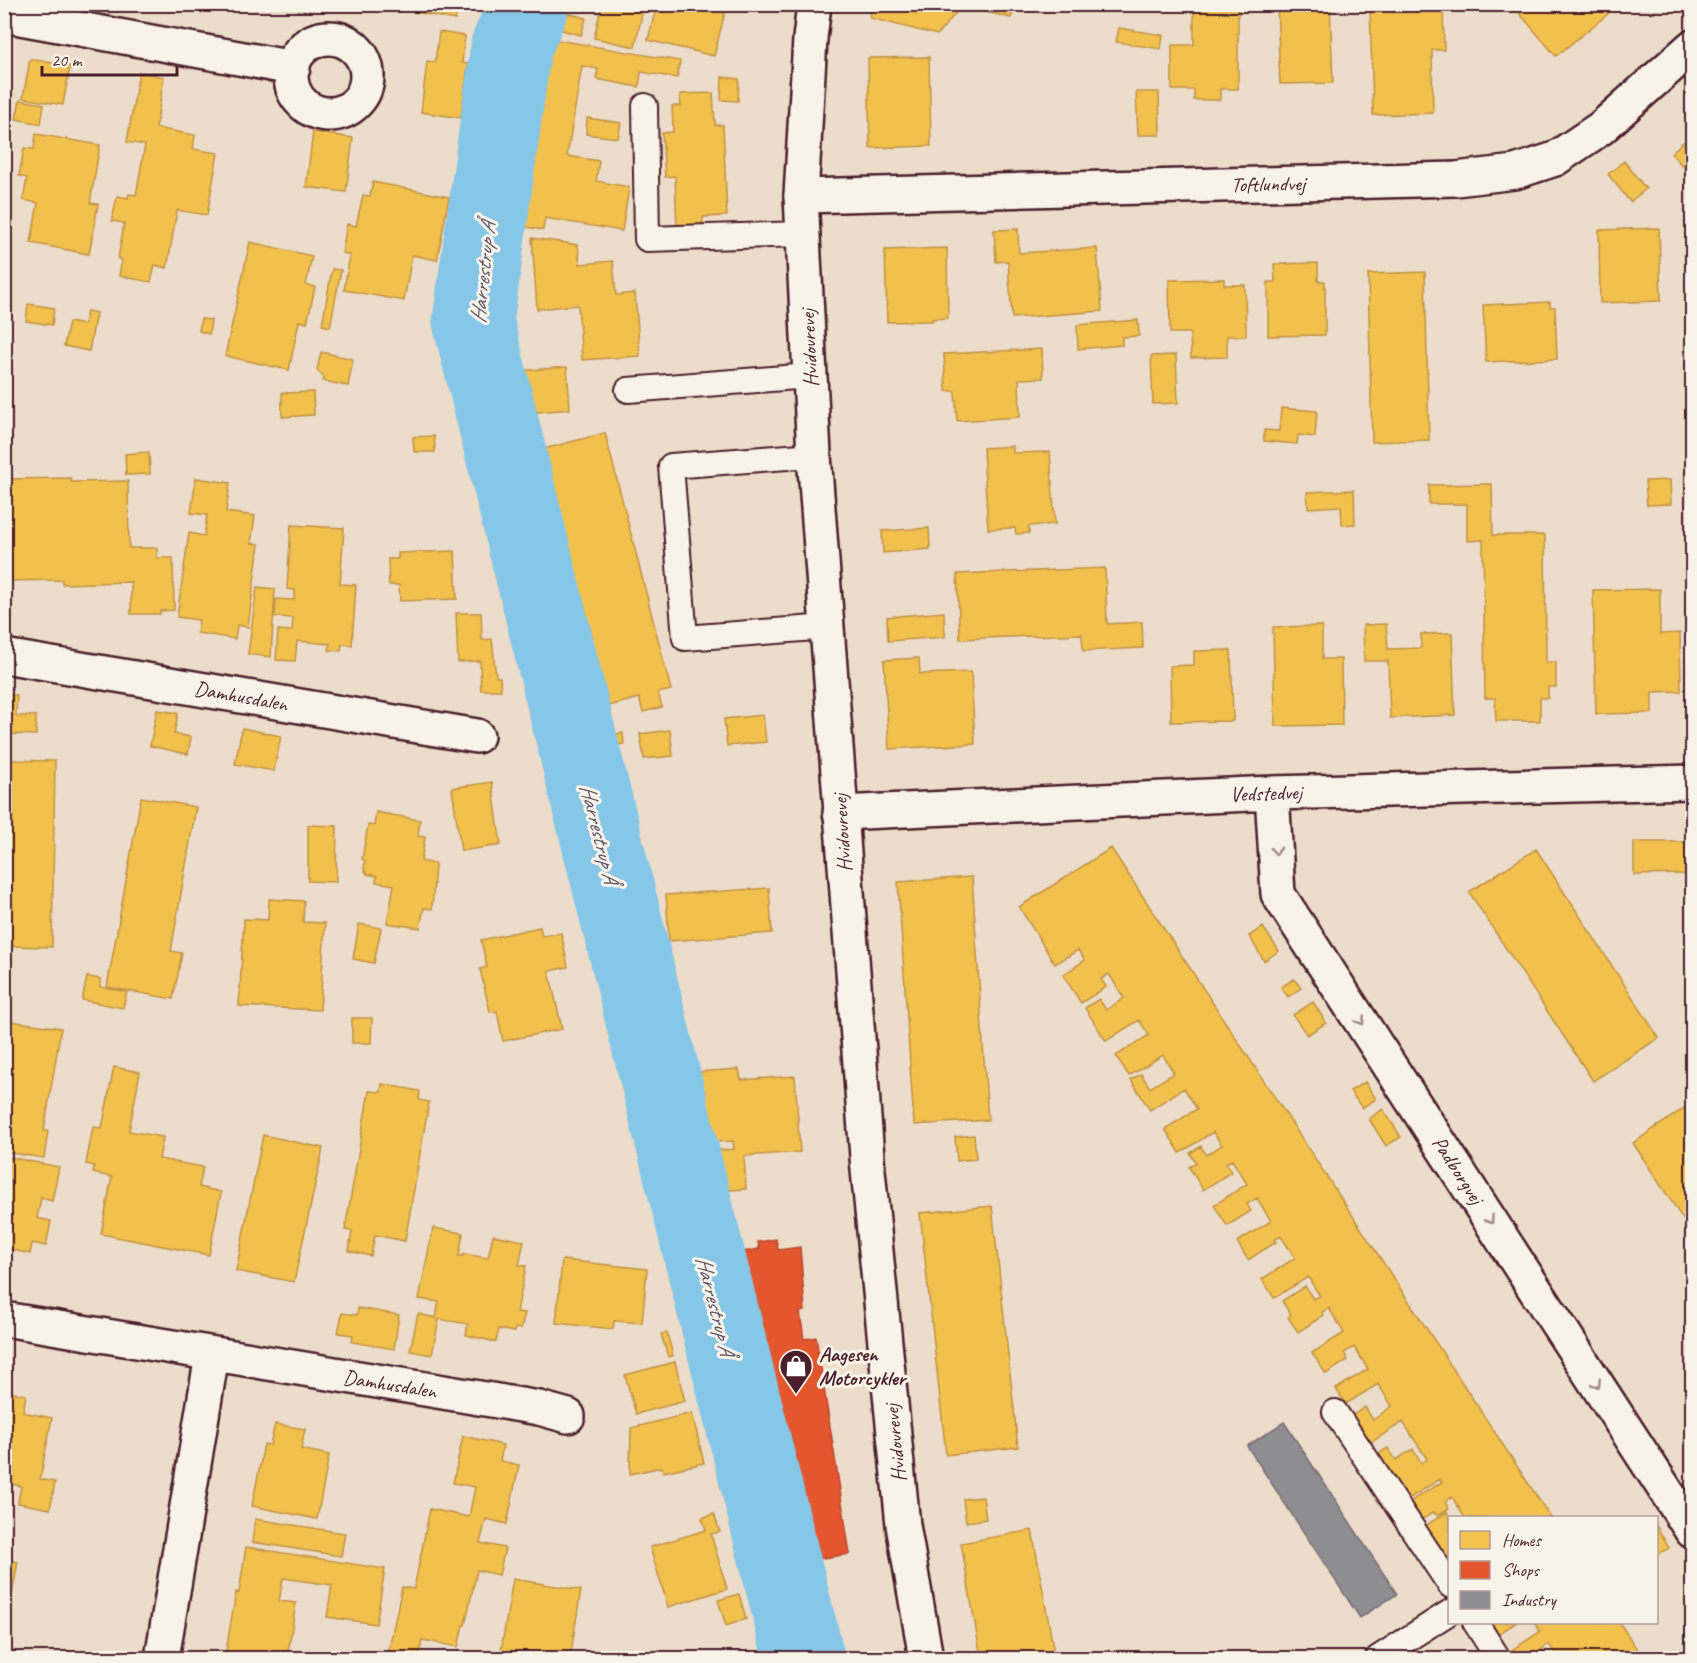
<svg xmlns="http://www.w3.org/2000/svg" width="1697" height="1663" font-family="Caveat,sans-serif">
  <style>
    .homes { fill: #f2c14e; stroke: #c09044; stroke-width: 1.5 }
    .shops { fill: #e4572e; stroke: #b6462d; stroke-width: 1.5 }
    .industry { fill: #8d8d92; stroke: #796c73; stroke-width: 1.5 }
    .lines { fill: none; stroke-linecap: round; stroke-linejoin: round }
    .river { stroke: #86c6e7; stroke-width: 81 }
    .lane-casing { stroke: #4a1f2b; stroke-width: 28 }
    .street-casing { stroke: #4a1f2b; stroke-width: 38 }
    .secondary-casing { stroke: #4a1f2b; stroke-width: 38 }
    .lane { stroke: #f7f3e8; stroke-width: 24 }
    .street { stroke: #f7f3e8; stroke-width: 33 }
    .secondary { stroke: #f7f3e8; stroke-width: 33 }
    .oneway { stroke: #a0898a }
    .labels { text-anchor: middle; stroke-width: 6; stroke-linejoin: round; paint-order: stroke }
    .street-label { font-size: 21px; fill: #4a1f2b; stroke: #f7f3e8 }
    .poi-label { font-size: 21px; font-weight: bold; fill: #4a1f2b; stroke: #f7f3e8; text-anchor: start }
    .water-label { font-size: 22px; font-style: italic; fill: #5c5163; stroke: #f7f3e8 }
  </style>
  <rect width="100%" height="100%" fill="#ecddca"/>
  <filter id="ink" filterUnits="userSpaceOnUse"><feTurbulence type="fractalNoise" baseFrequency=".0167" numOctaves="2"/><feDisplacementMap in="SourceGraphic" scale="12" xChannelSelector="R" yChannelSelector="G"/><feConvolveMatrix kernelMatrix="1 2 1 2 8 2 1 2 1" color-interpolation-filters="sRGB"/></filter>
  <g filter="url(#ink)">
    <path class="homes" d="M396,4H458L455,20L396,8Z
      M602,4H644L635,47L594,38Z
      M657,4H727L714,56L648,40Z
      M871,4H957L962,6L937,35L870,18Z
      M979,4H1015L1011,18L978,10Z
      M1194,4H1238V89H1220V100H1194V90H1172V45H1194Z
      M1277,4H1330L1333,83L1280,84Z
      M1370,4H1443L1444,50H1432L1433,113L1373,115Z
      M1519,4H1600L1608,14L1556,56L1515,8Z
      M559,11L586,18L581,35L554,28Z
      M1119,28L1163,35L1161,49L1116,42Z
      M439,32L465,36L462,63L468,64L461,118L421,112L427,61L435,62Z
      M546,38L680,61L677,78L641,72L639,87L596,79L598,69L582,66L567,156L599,161L596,181L629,187L622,231L545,218L543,230L514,225Z
      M929,57L931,146L870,148L868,58Z
      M30,59L70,66L63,105L23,98Z
      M139,72L164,77L156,128L195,135L193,149L218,153L207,215L177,210L167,268L155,265L151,282L119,276L122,260L118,259L124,223L112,221L117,196L128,198L129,194L136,195L145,145L127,142Z
      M722,77L739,79L738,101L721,100Z
      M1136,92H1159L1160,135H1138Z
      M713,93L715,125H723L727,216L703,217V227L677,229L675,176L665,177L662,133L673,132L672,106H681L680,94Z
      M20,100L44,104L41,124L16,119Z
      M587,118L621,123L618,138L586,134Z
      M313,132L353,138L346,192L306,187Z
      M36,134L100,145L90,203L98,204L89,254L31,243L38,203L23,200L27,178L19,176L24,148L34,149Z
      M1692,134V177L1671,153Z
      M1624,161L1646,189L1630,202L1608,174Z
      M373,182L449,197L437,260L412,255L404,301L344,290L350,255L342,253L347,224L356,226L363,195L370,196Z
      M1659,228L1661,301L1600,303L1599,230Z
      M1018,229L1019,253L1097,248L1102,311L1012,318L1008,261L996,262L994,230Z
      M532,238L578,245L580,264L613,261L616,295L635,293L640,356L582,360L578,305L537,309Z
      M250,242L312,256L306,285L315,287L307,323L299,321L289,370L225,356Z
      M947,248L948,318L932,319V321L887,322L885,250Z
      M1318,263V281H1325V335L1268,336V282H1275L1274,264Z
      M332,269L341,270L330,327L322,325Z
      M1425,272L1429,440L1372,442L1368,274Z
      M1224,279V285H1245L1246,336H1227V357L1191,358L1190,333H1170L1169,280Z
      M1550,302V307H1555L1557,359L1486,362L1483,305Z
      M28,304L54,308L52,325L26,321Z
      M87,311L96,313L89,351L64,346L69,322L84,325Z
      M201,319L211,320L209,334L199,331Z
      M1138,320L1139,336L1122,337V345L1078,349L1077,325Z
      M1042,349L1043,378L1019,379L1020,417L957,421L955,391H946L944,354Z
      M321,352L353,359L348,386L323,381L324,378L317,370Z
      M1176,355L1178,403L1153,404L1151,356Z
      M567,367L570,409L506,415L503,372Z
      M313,392L314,415L282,417V393Z
      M1281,408L1317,411L1315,437L1298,435L1297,444L1264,441V430L1279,431Z
      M605,433L671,690L658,693L662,707L643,712L639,698L605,707L593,662L578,666L571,639L565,640L552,586L574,581L559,523L540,528L530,489L548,485L540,450Z
      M434,436L435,452H414L413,437Z
      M1013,446V453L1050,452L1055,524L1029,526V533L1016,534L1015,528L988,529L983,448Z
      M149,452L150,474L126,475L125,454Z
      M71,478V482L128,481L129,548H157V558H173L174,610L160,611V614H131V582L62,584V580L5,581L4,603V479Z
      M196,478L230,483L226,512L255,516L251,543L259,544L248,627L237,625L235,639L197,633L199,620L177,617L189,533L204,536L207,515L191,513Z
      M1670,480L1671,504L1647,505L1645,481Z
      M1492,484L1493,535H1545L1546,662H1556V687H1548V698H1540V721H1496L1495,698H1485L1483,540L1467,541V504H1429V485Z
      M1354,490L1355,524L1342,525L1341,506L1308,508L1307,492Z
      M291,525L344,528L340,584L356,585L352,645L342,644L341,651L329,650L330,644L297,641L295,661L276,660L278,630L292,631L293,618L275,617L276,599L294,600L295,590L287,589Z
      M929,528L930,549L883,553L882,531Z
      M455,551L457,599L400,601L399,585H389L388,559H398V553Z
      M1105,568L1107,624L1142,622L1143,648L1083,651L1082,634L960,639L957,574Z
      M257,587L275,589L271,657L248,654Z
      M1660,589V634L1680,633L1681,691L1652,692V713L1596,714L1593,590Z
      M944,612L945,637L888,641L887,617Z
      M456,613H481L482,640L492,639L496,677H500L501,690H481L480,661L458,662Z
      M1386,624L1388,649L1421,648V634L1452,633L1455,715L1390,718L1388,661H1364L1363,625Z
      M1322,626V659H1341L1342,725L1275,726L1273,627Z
      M1231,650L1233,721L1171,722L1170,666L1194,665V651Z
      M919,658L920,674L971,672L975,744L889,749L884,660Z
      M4,695H17L16,716H36V735L4,734Z
      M157,710L178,713L174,734L191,737L188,754L150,746Z
      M763,715L766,742L727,746L724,719Z
      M242,728L281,736L274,771L235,764Z
      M670,730L673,756L644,759L640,734Z
      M623,733L624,744L585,748L583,738Z
      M4,760L55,761L52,947L4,946Z
      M492,782L501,845L461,851L452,788Z
      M141,797L196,807L171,951L182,953L173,999L107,987Z
      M376,812L420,820L418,836L425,837L421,861L435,864L432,909L424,908L420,928L387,923L394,885L376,882L377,876L367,874L364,869L365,860L362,859L368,825L374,826Z
      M308,825L337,826L336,882L308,881Z
      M1634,842H1692V874L1634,875Z
      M1111,848L1551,1518H1465L1452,1497L1445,1502L1449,1509L1437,1516L1434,1512L1421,1520L1409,1502L1442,1482L1440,1479L1407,1500L1378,1454L1388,1448L1396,1460L1413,1449L1421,1463L1427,1459L1403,1422L1370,1443L1353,1415L1365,1407L1373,1420L1392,1406L1378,1384L1346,1404L1336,1389L1368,1369L1354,1347L1344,1353L1348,1360L1326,1374L1312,1353L1344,1333L1329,1308L1322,1312L1324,1315L1298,1332L1288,1317L1291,1315L1282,1301L1305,1286L1313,1299L1320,1296L1308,1277L1274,1298L1262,1279L1295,1258L1281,1236L1274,1240L1276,1242L1248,1260L1237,1242L1271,1221L1257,1198L1247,1204L1251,1211L1227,1226L1214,1205L1247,1184L1232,1160L1226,1163L1231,1172L1203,1190L1189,1167L1196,1163L1190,1153L1201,1146L1206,1155L1222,1145L1213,1132L1180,1153L1165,1129L1197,1109L1184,1088L1150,1110L1131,1080L1141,1074L1150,1088L1174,1073L1163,1055L1129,1076L1116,1056L1149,1035L1139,1020L1106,1041L1085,1008L1099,999L1106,1010L1124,998L1109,974L1101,979L1106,987L1081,1003L1063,975L1085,960L1078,950L1055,964L1019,907Z
      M1536,849L1659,1038L1593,1081L1469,892Z
      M972,877L988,1120L914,1125L898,882Z
      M769,888L772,933L669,941L666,895Z
      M269,899L304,901L303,922L325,923L320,1010L239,1006L244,919L268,920Z
      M359,924L381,928L374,963L353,959Z
      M540,927L542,936L561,933L568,967L549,971L562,1029L503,1041L497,1011L490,1012L480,969L487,967L481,940Z
      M1263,927L1279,951L1264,961L1249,936Z
      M4,960H11V975H4Z
      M87,977L101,979L100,987L127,992L123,1008L82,1000Z
      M1294,979L1301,988L1288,997L1281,987Z
      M1313,1002L1326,1023L1307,1035L1293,1015Z
      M352,1018H372L371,1043H352Z
      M10,1021L61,1028L44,1131H48L44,1158L4,1152V1058Z
      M696,1061L697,1072L739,1069L741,1080L795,1076L800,1152L744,1156L746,1189L699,1192L689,1152L734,1149L733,1141L701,1143L699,1123L680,1124L666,1063Z
      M114,1067L140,1072L129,1131L163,1137L159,1159L203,1167L199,1187L221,1192L209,1255L101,1234L112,1177L93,1173L94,1166L86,1164L93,1127L102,1128Z
      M1365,1082L1376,1099L1362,1108L1350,1091Z
      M382,1084L420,1091L419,1100L429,1102L405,1241L375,1235L371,1256L349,1251L352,1231L345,1230L369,1091L381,1092Z
      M1692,1103V1233L1633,1143Z
      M1383,1109L1401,1137L1386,1146L1369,1119Z
      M263,1135L323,1148L294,1282L236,1271Z
      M974,1135L976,1159L957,1161L955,1137Z
      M4,1156L59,1167L52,1201L41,1198L37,1218L51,1221L46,1246L32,1243L30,1254L4,1248Z
      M992,1206L1018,1447L946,1455L920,1213Z
      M433,1228L463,1233L459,1256H463L464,1254L488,1258L493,1235L524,1241L519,1265L526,1266L517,1312L525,1313L521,1329L515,1328L514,1332L499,1329L496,1342L466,1335L468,1324L439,1319L432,1355L410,1351L418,1314L436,1318L439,1302L419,1299Z
      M562,1260L647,1269L642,1323L614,1321L613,1329L556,1323Z
      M358,1308L399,1315L394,1349L352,1342L353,1335L338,1333L342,1313L357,1315Z
      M667,1333L673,1356L668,1357L661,1334Z
      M675,1362L685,1401L636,1414L625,1375Z
      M4,1391L26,1395L23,1412L52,1418L40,1479L55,1482L50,1509L18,1503L21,1486L4,1483Z
      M692,1413L704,1463L663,1472L662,1467L630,1474L631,1428Z
      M275,1424L305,1429L301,1449L329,1455L317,1519L252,1506L264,1444L270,1445Z
      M463,1436L503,1445L500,1461L519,1465L507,1524L486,1519L480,1543L505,1548L499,1575L477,1570L465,1625H463L458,1647L422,1640L419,1658H387L402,1587L414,1589L430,1509L469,1517L475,1487L453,1483Z
      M983,1497L986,1519L966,1522L963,1499Z
      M1447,1512L1450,1518V1557L1446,1559L1425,1526Z
      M714,1514L720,1532L711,1534L727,1589L668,1607L650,1547L706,1530L702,1518Z
      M255,1519L345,1533L341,1556L252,1542Z
      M1657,1527L1669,1548L1656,1555V1527Z
      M1032,1530L1055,1658H981L961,1543Z
      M246,1547L385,1569L376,1624L327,1617L332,1585L283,1578L279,1601L296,1603L287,1658H225L236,1592L239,1593Z
      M4,1560L18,1562L4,1638Z
      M513,1579L581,1590L570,1658L500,1657Z
      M739,1594L746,1619L726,1626L718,1600Z
      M1489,1622H1517L1497,1635Z
      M1534,1622H1619L1643,1658H1558L1549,1644L1542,1649L1546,1655L1541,1658H1511L1507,1653L1540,1632Z"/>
    <path class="shops" d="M729,1216L737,1253L759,1249L758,1242L776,1239L778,1250L800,1247L805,1311L800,1312L804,1339L816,1337L850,1554L788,1563L754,1348L738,1351L709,1220Z"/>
    <path class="industry" d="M1284,1422L1397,1594L1360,1618L1247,1446Z"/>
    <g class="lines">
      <path class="river" d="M529,4L511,47L473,321L804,1658"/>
      <g class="lane-casing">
        <path id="lane" d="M645,106L647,239L803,234
          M628,390L810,376
          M814,455L671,466L685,638L828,627
          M1335,1412L1450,1585
          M1475,1622L1498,1658
          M1378,1658L1450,1612"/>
      </g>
      <g class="street-casing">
        <path id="street" d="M4,15L293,68
          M291 76a38 38 0 1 1 76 0a38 38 0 1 1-76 0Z
          M801,196L1456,179L1515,172L1555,159L1601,128L1692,47
          M4,656L477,736
          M1272,793L1278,894L1692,1531
          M840,813L1272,793L1692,782
          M4,1319L539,1408L568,1416
          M162,1658L212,1355"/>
      </g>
      <g class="secondary-casing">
        <path id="secondary" d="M814,4L810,39L801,196L814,455L868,1170L903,1525L926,1658"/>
      </g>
      <use href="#lane" class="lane"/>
      <use href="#street" class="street"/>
      <use href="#secondary" class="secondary"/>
    </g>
    <defs><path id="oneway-chevron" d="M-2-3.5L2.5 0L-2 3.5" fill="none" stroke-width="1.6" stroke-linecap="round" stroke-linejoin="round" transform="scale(1.5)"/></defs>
    <g class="oneway">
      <use href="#oneway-chevron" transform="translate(1276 851) rotate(87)"/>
      <use href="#oneway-chevron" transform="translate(1361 1021) rotate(57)"/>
      <use href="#oneway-chevron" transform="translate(1490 1220) rotate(57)"/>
      <use href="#oneway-chevron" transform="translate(1597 1384) rotate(57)"/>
    </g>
  </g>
  <defs>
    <g id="shop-pin" transform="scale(1.725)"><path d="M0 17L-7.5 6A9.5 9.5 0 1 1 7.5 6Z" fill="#4a1f2b" stroke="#f7f3e8"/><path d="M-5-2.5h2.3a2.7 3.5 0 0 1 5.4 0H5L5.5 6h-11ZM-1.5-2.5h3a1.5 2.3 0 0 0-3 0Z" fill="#fff"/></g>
  </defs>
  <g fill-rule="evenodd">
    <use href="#shop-pin" x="796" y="1366"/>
  </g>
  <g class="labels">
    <g class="street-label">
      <text transform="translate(1268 184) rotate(-1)" y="7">Toftlundvej</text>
      <text transform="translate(809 348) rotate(-93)" y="7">Hvidovrevej</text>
      <text transform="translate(241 696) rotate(10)" y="7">Damhusdalen</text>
      <text transform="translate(1266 793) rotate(-2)" y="7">Vedstedvej</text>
      <text transform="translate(842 833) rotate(-94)" y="7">Hvidovrevej</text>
      <text transform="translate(1458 1170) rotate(57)" y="7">Padborgvej</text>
      <text transform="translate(390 1384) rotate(9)" y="7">Damhusdalen</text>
      <text transform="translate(895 1443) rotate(-96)" y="7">Hvidovrevej</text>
    </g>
    <g class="poi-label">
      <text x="819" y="1361">Aagesen<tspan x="819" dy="24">Motorcykler</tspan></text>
    </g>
    <g class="water-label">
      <text transform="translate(482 273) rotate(-84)" y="8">Harrestrup Å</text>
      <text transform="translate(600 833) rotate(76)" y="8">Harrestrup Å</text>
      <text transform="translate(716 1305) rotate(76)" y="8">Harrestrup Å</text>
    </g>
  </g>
  <rect width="1697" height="1663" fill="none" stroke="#f7f3e8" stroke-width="24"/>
  <rect x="12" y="12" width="1673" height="1639" fill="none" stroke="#4a1f2b" stroke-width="2" filter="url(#ink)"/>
  <rect x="1448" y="1516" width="210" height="108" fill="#f7f3e8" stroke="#b29e9c" stroke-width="1.5"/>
  <rect x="1460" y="1531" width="30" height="18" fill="#f2c14e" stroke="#b29e9c" stroke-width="1.5"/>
  <text x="1502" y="1546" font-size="18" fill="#4a1f2b">Homes</text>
  <rect x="1460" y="1561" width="30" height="18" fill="#e4572e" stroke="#b29e9c" stroke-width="1.5"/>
  <text x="1502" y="1576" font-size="18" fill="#4a1f2b">Shops</text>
  <rect x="1460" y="1591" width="30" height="18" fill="#8d8d92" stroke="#b29e9c" stroke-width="1.5"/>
  <text x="1502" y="1606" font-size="18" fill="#4a1f2b">Industry</text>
  <path d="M42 66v9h135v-9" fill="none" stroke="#4a1f2b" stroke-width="3"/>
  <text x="51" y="66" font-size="18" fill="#4a1f2b" stroke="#f7f3e8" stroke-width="4.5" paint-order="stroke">20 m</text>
</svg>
